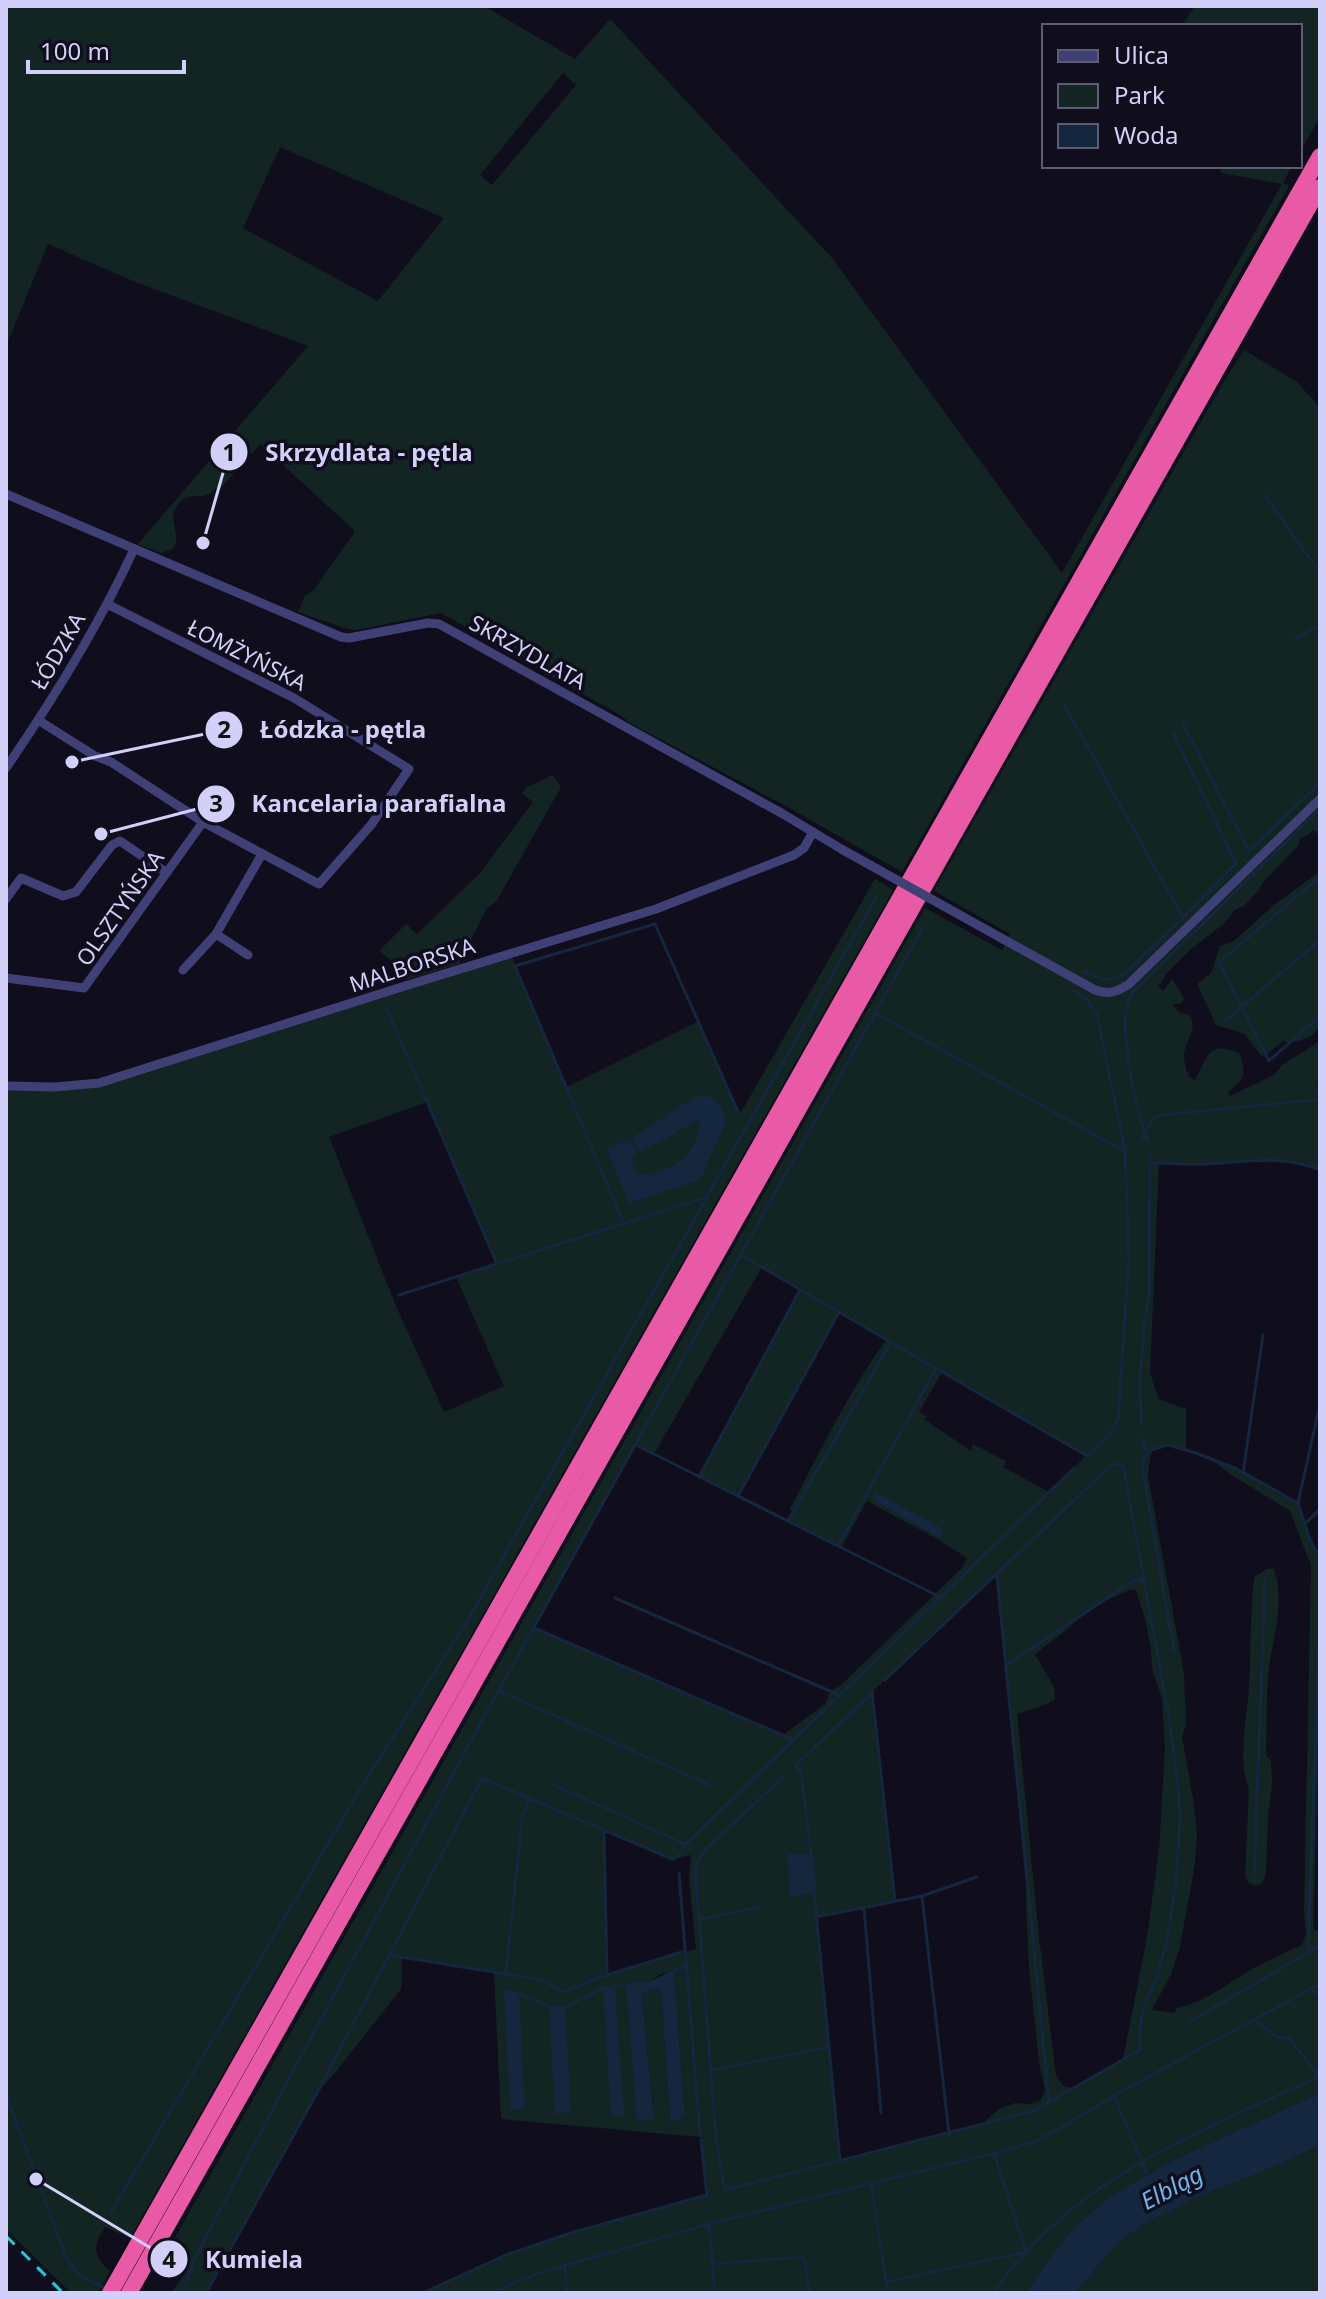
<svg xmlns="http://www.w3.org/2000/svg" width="1326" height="2299" font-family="'Noto Sans',sans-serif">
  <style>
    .green { fill: #122523; fill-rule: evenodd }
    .water { fill: #15273f }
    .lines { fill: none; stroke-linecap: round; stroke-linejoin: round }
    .stream { stroke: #15273f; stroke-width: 3 }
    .street { stroke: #3f4075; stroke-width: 9 }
    .highway { stroke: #e85aa5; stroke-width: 16 }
    .rail { stroke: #1eccd6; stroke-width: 3; stroke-dasharray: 12 10; stroke-linecap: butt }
    .street-bridge { stroke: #3f4075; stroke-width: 9 }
    .labels { text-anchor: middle; stroke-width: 7; stroke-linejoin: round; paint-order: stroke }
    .street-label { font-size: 22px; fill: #d2cff8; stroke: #100e1c }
    .water-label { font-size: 24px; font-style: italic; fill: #6bb5eb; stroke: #100e1c }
    .leader { fill: none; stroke: #d2cff8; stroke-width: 3 }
    .callout-dot { fill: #d2cff8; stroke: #100e1c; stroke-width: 3 }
    .mark-label { font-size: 24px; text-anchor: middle; font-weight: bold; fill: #111 }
    .callout-label { font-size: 24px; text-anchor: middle; font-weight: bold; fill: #d2cff8; stroke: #100e1c; stroke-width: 7; stroke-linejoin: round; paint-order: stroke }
  </style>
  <rect width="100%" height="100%" fill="#100e1c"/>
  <path class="green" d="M6,6H484L575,59L610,19L832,258L1062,573L1282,184L1221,173L1220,166H1292L1283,183L1289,186L902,872L782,804L630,723L620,715L441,613L356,630L347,629L298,612L305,596L314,590L355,531L260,444L219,490L216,488C203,504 189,488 177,506C166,522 183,532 173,549L161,553L138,544L308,346L133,281L48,244L6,346ZM563,73L576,85L492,185L480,175ZM280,147L444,218L378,301L243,228Z
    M1195,6H1320V117L1300,152V26H1181Z
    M1244,350L1297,382L1320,408V837L1314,830L1306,836L1300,838L1299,845L1263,882L1259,890L1244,906L1234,910L1225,923L1191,949L1167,973L1158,987L1163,991L1172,979L1184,998L1182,1003L1173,1005L1179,1012L1190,1015C1197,1030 1189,1035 1185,1049C1182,1058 1186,1068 1189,1077L1195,1080C1208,1058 1206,1040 1239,1053C1247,1072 1245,1080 1228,1092L1230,1096L1274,1075L1282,1065L1320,1041V1082L1317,1085L1320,1093V1170C1283,1153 1242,1164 1202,1164C1188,1164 1173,1163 1159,1163L1150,1373L1159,1399L1186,1409V1449L1168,1445L1154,1448L1150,1457L1148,1476L1184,1673L1186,1725L1182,1737L1193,1798L1197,1834L1195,1864L1179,1951L1171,1974L1152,2010L1175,2013L1176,2008C1209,2001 1227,1983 1256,1967C1270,1959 1287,1952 1302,1945L1306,1933L1304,1914L1311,1566L1290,1511L1230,1474L1211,1459L1237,1469L1298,1503C1303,1519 1306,1543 1320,1553V1698L1313,1929L1320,1933V2093L1167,2163L1108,2198L1076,2226L1054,2251L1026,2293H423L508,2254L574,2232L707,2194L700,2137L501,2119L494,1972L402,1958L401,1989L334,2074L317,2093L206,2293H171L186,2272L164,2257L925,908L1002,950L1010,934L934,891L1223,383ZM762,1267L800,1290L699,1477L738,1496L839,1312L886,1340C848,1393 820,1451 790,1509L793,1513L788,1521L841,1548L867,1501L939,1540L967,1558L962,1568L840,1686L830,1691L826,1703L783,1735L534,1628L636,1446L654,1454ZM942,1372L1086,1456L1049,1492L1003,1467L1006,1461L973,1444L971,1451L924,1419L927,1417L919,1412ZM997,1575L1027,1876L1026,1899L1029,1968L1039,2062L1045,2091L1041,2100L1032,2104L1015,2103L999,2109L980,2126L840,2161L816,1917L895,1901L872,1692ZM1130,1590H1136L1145,1618L1151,1648L1152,1669L1162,1698L1165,1749L1159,1850L1147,1937L1123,2059L1072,2088L1063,2086L1056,2075L1039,1937L1017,1714L1047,1704L1055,1699L1054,1687L1035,1654L1069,1628L1083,1614L1102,1602ZM604,1831L672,1859L691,1855L689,1878L696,1949L607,1975ZM674,1971L685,2117L670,2119L661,1991L649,1989L642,1994L654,2117L626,1985L648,1982L663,1973Z
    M553,775L561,787L496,902L487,908L459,964L402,981C400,965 391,960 379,951L406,924L417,934L480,873L533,802L522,794L526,788Z
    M1320,871V1027L1310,1037L1295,1042L1293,1040L1288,1045L1284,1040L1266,1055L1261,1056L1245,1034L1216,1025L1197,984L1211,973L1220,946L1235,940L1274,905Z
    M875,879L893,890L130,2238L105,2227C93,2245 92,2256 110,2271L98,2293H71L6,2229V1091H55L100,1087L512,957L567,1087L699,1021L740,1114ZM427,1102L497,1263L456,1277L504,1386L444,1412L396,1306L329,1137Z
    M1267,1569H1274C1286,1602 1272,1641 1268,1674C1266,1701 1267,1728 1266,1755L1271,1761L1272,1783L1268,1818L1266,1874L1262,1883L1256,1886L1249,1883L1245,1877L1249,1788C1237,1761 1247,1717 1249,1688C1251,1654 1250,1621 1253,1587L1254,1577Z
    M1320,2145V2293H1075L1117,2244L1143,2223L1205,2194L1269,2169Z"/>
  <path class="water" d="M703,1096C718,1097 726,1109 725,1124L702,1176L697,1181L629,1203L607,1151L608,1148L630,1139L637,1153L631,1158L636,1174L640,1175C674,1171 696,1158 700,1122L698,1119L669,1137L639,1152L632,1138L687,1102L696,1097Z
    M875,1492L938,1526L943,1530L939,1537L933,1534L874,1500L873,1497Z
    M807,1853L814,1858L816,1890L812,1893L789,1897L788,1854Z
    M674,1970L685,2117L678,2120L670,2119L661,1991L649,1989L642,1995L654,2118L637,2122L626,1985C635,1980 638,1983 647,1982C656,1980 665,1973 674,1970Z
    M615,1986L624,2116H611L603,1988Z
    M504,1989L519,1993L525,2109H510Z
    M558,2005L565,2007L571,2112L555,2114L549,2007Z
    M1320,2093V2145L1269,2169L1205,2194L1144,2223L1117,2244L1075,2293H1026L1054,2251L1076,2226L1108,2198L1167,2163Z"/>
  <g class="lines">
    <path class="stream" d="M1264,494L1320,573
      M1294,640L1320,625
      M1065,706L1183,918
      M1183,724L1249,851L1320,783
      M1320,877L1219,962L1269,1061L1320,1016
      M1083,972L1106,980L1122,976L1183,918L1236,863L1173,733
      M1075,991L1087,1000L1097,1015L1125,1151L1129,1260L1118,1418L1111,1432L1086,1457
      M387,1009L497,1264
      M875,1013L1124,1151
      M1225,1021L1320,940
      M1143,1138L1153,1118L1161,1115L1313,1100L1320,1098
      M1148,1141C1137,1116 1119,1029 1128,1004C1129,1000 1131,996 1133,992L1320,809
      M1151,1163C1170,1163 1189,1165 1208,1164C1246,1162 1285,1154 1320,1170
      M624,1224L515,966L655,924L739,1114
      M741,1255L1087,1456
      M399,1295L707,1197
      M1320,1404L1298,1503L1309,1537L1315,1550L1320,1553
      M1141,1423L1140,1378L1144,1328L1149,1297L1150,1154
      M1142,1439L1146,1450
      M636,1445L940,1597
      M1243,1473L1263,1335
      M699,1477L800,1290
      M738,1496L838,1314
      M788,1521L891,1342
      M1305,1524L1320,1509
      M838,1546L936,1368
      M997,1576L1049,2102
      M615,1598L839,1695
      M534,1628L794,1740
      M1174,1651L1142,1465L1147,1451L1168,1445L1196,1453L1237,1469L1298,1503
      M1006,1665L1133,1581L1145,1578
      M499,1691L712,1786
      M872,1692L895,1901
      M782,1778L706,1849L695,1866L716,2138L725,2190L1033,2111L1140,2050V2029L1143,2009L1157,1977L1168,1936L1176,1880L1180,1819L1178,1786L1169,1717L1123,1465L1117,1464L1109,1467L885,1680
      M554,1785L685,1844
      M604,1831L607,1975
      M811,1855L802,1779L800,1770L795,1766L873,1692
      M679,1873L700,2135
      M1254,1880L1265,1579
      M814,1892L840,2161
      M922,1896L949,2134
      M864,1907L881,2113
      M816,1917L922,1896L977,1877
      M699,1920L758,1907
      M1308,1953L1320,1601
      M389,1955L543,1980L563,1992L607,1975L685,1951
      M674,1970L685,1967
      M506,1974L522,1818L529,1798
      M615,1986L626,1985
      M1310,1989L1320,1995
      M519,1993L549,2007
      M565,2007L603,1988
      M1254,2020L1277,2037L1289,2038L1318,2075
      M1189,2022L1320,1946
      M712,2070L829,2047
      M6,2095L67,2260L79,2275L105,2288
      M1114,2096L1147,2174
      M871,2184L888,2293
      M110,2214L362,1786L466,1623L876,898
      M709,2224L715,2293
      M713,2264L804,2257L810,2293
      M565,2266L567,2293
      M886,2282L1026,2252L994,2154
      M183,2291L195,2258L278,2099L479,1726L923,927
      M206,2293L317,2093L482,1778L672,1859L679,1856L686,1844L1074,1468
      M423,2293L508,2254L574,2232L707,2195L701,2140
      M491,2293L536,2274L709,2224L1003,2151L1034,2142L1057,2130L1122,2091L1320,1984
      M994,2293C1001,2280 1010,2270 1020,2259C1098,2168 1214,2126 1320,2076"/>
    <path class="street" d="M6,494L341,637L349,638L428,623L439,624L783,814L843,850
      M38,720L95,756L111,762L203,822L319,884L371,825L409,769L294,698L107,604
      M6,768C54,698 99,626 134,549
      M6,899L21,878L63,896L76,892L112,845L120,841L167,873
      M216,934L248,955
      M1003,939L1095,990C1108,995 1117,992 1129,984L1320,799
      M183,970L216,934L262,854
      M6,978L84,988L203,822
      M6,1086L55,1087L99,1083L405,986L656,909L794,855L804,848L813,832"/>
    <path class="highway" d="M110,2293L1320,156
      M129,2293L1320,187"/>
    <path class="rail" d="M6,2236L63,2293"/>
    <path class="street-bridge" d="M843,850L1003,939"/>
  </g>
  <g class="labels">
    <g class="street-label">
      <text transform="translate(58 651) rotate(-60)" y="8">ŁÓDZKA</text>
      <text transform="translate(528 652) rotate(29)" y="8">SKRZYDLATA</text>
      <text transform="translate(247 655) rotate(27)" y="8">ŁOMŻYŃSKA</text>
      <text transform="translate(120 908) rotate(-55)" y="8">OLSZTYŃSKA</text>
      <text transform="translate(412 965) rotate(-18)" y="8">MALBORSKA</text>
    </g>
    <g class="water-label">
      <text transform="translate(1172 2188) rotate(-28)" y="8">Elbląg</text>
    </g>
  </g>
  <path class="leader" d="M203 543L229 452M72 762L224 730M101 834L216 804M36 2179L169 2259"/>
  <g class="callout-dot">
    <circle cx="203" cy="543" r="8"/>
    <circle cx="72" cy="762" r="8"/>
    <circle cx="101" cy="834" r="8"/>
    <circle cx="36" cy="2179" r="8"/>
    <circle cx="229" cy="452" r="20"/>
    <circle cx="224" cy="730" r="20"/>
    <circle cx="216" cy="804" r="20"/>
    <circle cx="169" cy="2259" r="20"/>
  </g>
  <g class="mark-label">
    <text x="229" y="461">1</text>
    <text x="224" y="738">2</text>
    <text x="216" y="812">3</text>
    <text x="169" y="2268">4</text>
  </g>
  <g class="callout-label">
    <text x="369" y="461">Skrzydlata - pętla</text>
    <text x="343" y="738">Łódzka - pętla</text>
    <text x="379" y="812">Kancelaria parafialna</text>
    <text x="254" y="2268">Kumiela</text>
  </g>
  <rect width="1326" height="2299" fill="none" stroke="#d2cff8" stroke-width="16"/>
  <rect x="1042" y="24" width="260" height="144" fill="#100e1c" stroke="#5e5b74" stroke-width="2"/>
  <rect x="1058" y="50" width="40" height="12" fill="#3f4075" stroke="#5e5b74" stroke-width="2"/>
  <text x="1114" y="64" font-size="24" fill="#d2cff8">Ulica</text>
  <rect x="1058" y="84" width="40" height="24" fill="#122523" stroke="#5e5b74" stroke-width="2"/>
  <text x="1114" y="104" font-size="24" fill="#d2cff8">Park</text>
  <rect x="1058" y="124" width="40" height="24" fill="#15273f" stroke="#5e5b74" stroke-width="2"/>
  <text x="1114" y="144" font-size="24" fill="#d2cff8">Woda</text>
  <path d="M28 60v12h156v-12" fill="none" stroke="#d2cff8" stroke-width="4"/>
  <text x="40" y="60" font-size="24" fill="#d2cff8" stroke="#100e1c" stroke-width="6" paint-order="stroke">100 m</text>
</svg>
